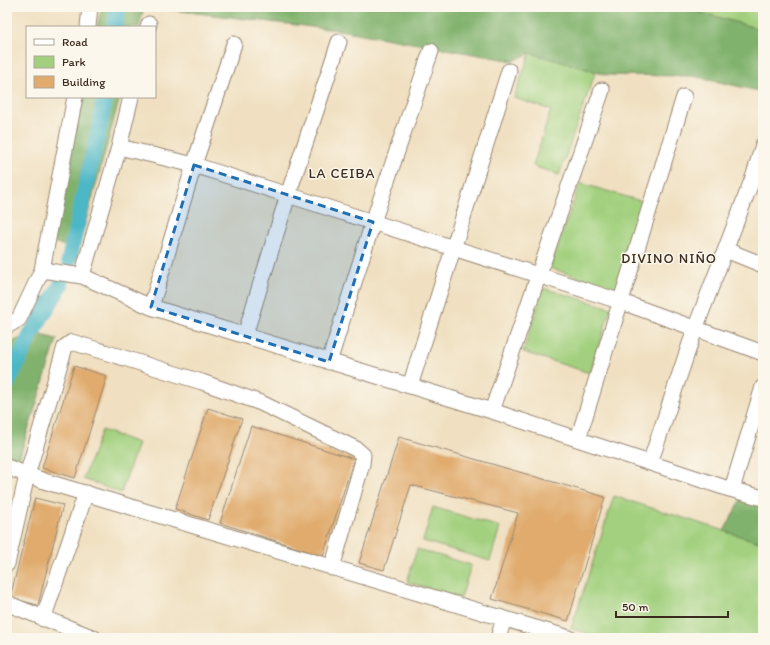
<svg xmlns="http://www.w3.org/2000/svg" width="770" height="645" font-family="Itim,sans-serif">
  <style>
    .green { fill: #a2d07e; stroke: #6e7d4e }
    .forest { fill: #81b26d; stroke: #5e6e46 }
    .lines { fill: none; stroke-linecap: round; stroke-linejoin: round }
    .canal { stroke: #4bb7c7; stroke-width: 16 }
    .building { fill: #e0ab6d }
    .minor-casing { stroke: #968570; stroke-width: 17 }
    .minor { stroke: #fff; stroke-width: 15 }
    .marked { fill: #1f6fb2; fill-opacity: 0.2; stroke: #1f6fb2; stroke-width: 3; stroke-dasharray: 8 5; stroke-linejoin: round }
    .labels { text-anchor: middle; stroke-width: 3; stroke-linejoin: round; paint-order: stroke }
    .neighbourhood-label { font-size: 14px; letter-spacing: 1px; fill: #3b2a1e; stroke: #fbf7ec }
  </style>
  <rect width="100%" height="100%" fill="#fbf7ec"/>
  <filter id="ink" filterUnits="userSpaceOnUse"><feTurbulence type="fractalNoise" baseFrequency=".025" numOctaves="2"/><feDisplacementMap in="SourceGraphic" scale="8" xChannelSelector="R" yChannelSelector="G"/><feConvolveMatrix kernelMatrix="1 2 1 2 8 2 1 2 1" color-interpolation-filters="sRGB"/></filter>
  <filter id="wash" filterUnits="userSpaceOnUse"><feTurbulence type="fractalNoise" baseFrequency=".012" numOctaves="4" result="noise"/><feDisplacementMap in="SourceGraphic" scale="16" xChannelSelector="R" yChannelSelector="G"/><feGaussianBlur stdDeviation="0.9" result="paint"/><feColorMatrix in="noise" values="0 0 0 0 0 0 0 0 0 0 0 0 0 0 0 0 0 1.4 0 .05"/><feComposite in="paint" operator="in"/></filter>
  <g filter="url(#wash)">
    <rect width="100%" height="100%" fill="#f0e0c1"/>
    <path class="green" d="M682,7H763V30Z
      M530,53L598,65L559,175L533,166L551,110L514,98Z
      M580,183L644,202L617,290L550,268Z
      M543,288L611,308L590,373L523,352Z
      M102,430L138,443L121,493L83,479Z
      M614,496L763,543V638H604L571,629Z
      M433,507L500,527L490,561L423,541Z
      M417,549L471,565L461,598L407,582Z"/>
    <path class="forest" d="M102,7H144L139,27H97Z
      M147,7H682L763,30V92L693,76L607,75L530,53L513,61L345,31Z
      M81,97H120L78,250L47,240Z
      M33,333L57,339L18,462L7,458V344Z
      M741,499L763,505V543L724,531Z"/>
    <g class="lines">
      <path class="canal" d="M115,27L118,7
        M69,260L101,119L105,97
        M7,384L31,334L61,285"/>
    </g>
    <g id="blocks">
      <path class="building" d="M74,366L107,376L75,478L42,468Z
        M208,408L242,419L208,520L175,509Z
        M251,426L354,459L323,556L220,523Z
        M399,437L605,497L568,621L492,599L518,513L411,485L384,570L359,563Z
        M35,498L63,505L38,605L10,598Z"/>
    </g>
  </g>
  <g filter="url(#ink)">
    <use href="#blocks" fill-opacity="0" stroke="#968570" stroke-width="1"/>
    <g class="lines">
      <g class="minor-casing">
        <path id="minor" d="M88,27L90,7
          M148,27L149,24
          M119,147L194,165L288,195L622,302L763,353
          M726,250L763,265
          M42,270L82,276L151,307L492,411L726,488L763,498
          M82,276L119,147L131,97
          M151,307L194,165L234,44
          M7,326L19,319L42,270L75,97
          M245,335L288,195L339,42
          M329,362L373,222L431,51
          M410,386L509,71
          M492,411L602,90
          M578,439L684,97
          M650,463L695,329L754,175L763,145
          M7,467L44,481L569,638
          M732,489L763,387
          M7,564L27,475L65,347L72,342L202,382L261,403L356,449L363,455L362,464L332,568
          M7,602L11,605L94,638
          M43,619L86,493
          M498,638L504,619"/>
      </g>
      <use href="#minor" class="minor"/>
    </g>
  </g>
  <path class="marked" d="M194,165L373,222L329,362L151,307Z"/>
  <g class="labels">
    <g class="neighbourhood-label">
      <text x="342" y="178">LA CEIBA</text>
      <text x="669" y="263">DIVINO NIÑO</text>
    </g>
  </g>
  <rect width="770" height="645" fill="none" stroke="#fbf7ec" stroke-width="24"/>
  <rect x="26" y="26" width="130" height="72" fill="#fbf7ec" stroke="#aea59a"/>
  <rect x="34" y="39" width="20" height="6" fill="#ffffff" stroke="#aea59a"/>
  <text x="62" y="46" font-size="12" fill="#3b2a1e">Road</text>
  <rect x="34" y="56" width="20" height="12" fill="#a2d07e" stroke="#aea59a"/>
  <text x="62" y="66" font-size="12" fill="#3b2a1e">Park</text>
  <rect x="34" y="76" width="20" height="12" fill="#e0ab6d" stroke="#aea59a"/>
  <text x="62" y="86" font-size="12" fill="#3b2a1e">Building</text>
  <path d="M616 611v6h112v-6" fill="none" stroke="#3b2a1e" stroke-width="2"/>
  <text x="622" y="611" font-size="12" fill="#3b2a1e" stroke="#fbf7ec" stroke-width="3" paint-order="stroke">50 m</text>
</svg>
